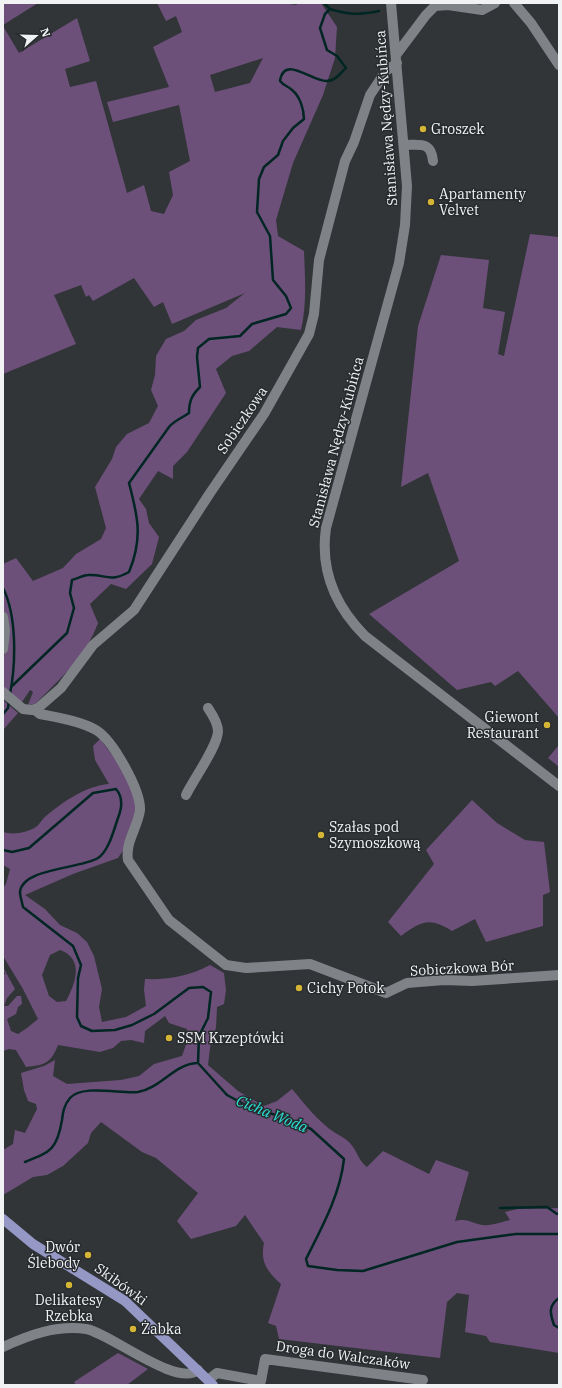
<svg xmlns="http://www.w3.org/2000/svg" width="562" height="1388" font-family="'IBM Plex Serif',serif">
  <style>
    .green { fill: #6c507a; fill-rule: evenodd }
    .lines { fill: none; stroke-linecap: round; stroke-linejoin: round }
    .stream { stroke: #002624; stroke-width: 2.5 }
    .minor { stroke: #7f8387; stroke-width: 10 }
    .major { stroke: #9597c5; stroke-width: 10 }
    .poi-dot { fill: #d5b535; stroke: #282b2e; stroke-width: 1.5 }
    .labels { text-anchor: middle; stroke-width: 3; stroke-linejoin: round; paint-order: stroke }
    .street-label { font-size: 14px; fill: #f0f2f4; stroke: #282b2e }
    .poi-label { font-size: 14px; fill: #f0f2f4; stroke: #282b2e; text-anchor: start }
    .water-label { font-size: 15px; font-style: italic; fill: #2be1d6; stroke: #282b2e }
  </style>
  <rect width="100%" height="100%" fill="#313538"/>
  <path class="green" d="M3,3H38L3,25Z
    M157,3H281L297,5L296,3H321L337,27L335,58L323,95L293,163L276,220L278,236L304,251C305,278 307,304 301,330L277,327L249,351L232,356L216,369L226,393L187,452L173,466V479L158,471L139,499L146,509L149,523L159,537L152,564L126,589L111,584L90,604L98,623C86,656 59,680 35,704L28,705L33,692L30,690L20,705L3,689V660L8,638L3,612V564L16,558L33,581L63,568L76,554L101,539L106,528L95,487L112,459L116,447L127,434L149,423L158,406L151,390L155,375L156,356L166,339L184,331L196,320L226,308L245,293L172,324L163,302L154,307L134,278L93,301L89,295L86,297L81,285L54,295L76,344L3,374V26L19,53L77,18L90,61L65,69L70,87L96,81L127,193L144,185L151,211L164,214L173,195L169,172L190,161L179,105L113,122L107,102L169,87L153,47L182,32L176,16L166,21ZM263,58L250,83L215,92L210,75Z
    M530,234L559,237V718L518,671L495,686L491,682L457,690L369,614L459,561L428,473L401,487L418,326L441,255L489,260L483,308L505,312L498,354L504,356Z
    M3,700L18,713L3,730Z
    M100,739L126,773L139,812L126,846L118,858L73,874L25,895L45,909L60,925L77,933L87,942L94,956L102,989L99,1007L102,1022L126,1017L146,1006L144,990L145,979C169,980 189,976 210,965L224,973L226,990L224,1004L217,1007L216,1028L211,1040L208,1065L238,1091L264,1106L277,1101L292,1089C303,1102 313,1115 326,1126C333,1133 343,1136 349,1142C357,1150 359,1162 367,1167L383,1151L429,1174L436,1160L469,1172L455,1221C468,1218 471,1223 482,1225C492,1226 501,1222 510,1220L505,1212L518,1209L559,1208V1353L490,1342L486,1336L465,1332L469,1295L457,1293L447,1302L440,1358L279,1339L276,1326L268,1323L281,1284C267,1272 260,1261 264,1243L245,1215L236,1226L191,1239L177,1221L198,1193L156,1158L142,1152L101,1122L91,1133L88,1143L63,1166L47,1175L33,1177L3,1195V1150L13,1144L15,1130L25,1133L37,1109L36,1104L28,1101L24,1090L21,1073L44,1066L55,1060L53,1076L67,1084L121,1080L139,1076L154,1064L182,1056L188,1039L187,1029L169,1023L165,1016L145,1031L144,1043L131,1040L121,1041L113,1048L100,1052L58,1045C51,1063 45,1065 26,1067L16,1050L9,1049L3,1051V974H6L3,971V967L15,989L7,998L4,1006H8L17,996H21L22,1004L18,1007L16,1014L7,1019L11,1031L18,1034L27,1028L38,1019L23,989L3,956V888L6,884L10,869L3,865V832C13,835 26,833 36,827C40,824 42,819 46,816C64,801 86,786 109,784L95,760L93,746ZM60,950C85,959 75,984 66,1001L57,1002L49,996L42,975L50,955Z
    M559,745V767L548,758Z
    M472,800L497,823L525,840L544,842L550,892L543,895V926L486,942L475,919L452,931C429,917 422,921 401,936L388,922L434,864L426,850Z
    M118,1353L148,1369L127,1385H76L74,1382Z"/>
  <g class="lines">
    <path class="stream" d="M330,9C349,15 359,15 379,11
      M3,588C17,616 16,663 10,694
      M12,686L67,633L74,608L70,593L72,580C77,579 83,575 88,575C106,574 109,583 129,572C143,538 138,517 129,483L169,427C175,420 182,418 189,413C189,401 192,395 200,387L197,357L198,348L209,339L240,336L252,324L286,314L291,308L286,296L273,280L270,236L257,212L259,179L264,167L278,155L283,141L293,128L304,119C304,110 300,96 292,90C288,86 284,86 280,81C284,54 312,82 327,81C336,81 340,73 346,68L337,56L327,50L320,28L325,14L330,9L324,3
      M3,714L8,708L9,701
      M3,850L12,852L29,848L93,793L116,789C123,797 122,808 118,818C114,829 109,851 98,858C80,869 22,868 20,892C20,896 22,902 23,907L73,946L81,965L78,978L77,1017L81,1026L92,1031L115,1030L132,1025L154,1014L189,988L203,987L211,992L208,1018L199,1036L198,1063L227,1095L251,1108L287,1118L311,1129L344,1159C340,1195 322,1227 306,1259L308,1266L337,1270L363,1271L457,1242L516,1234H559
      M25,1162C50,1152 57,1150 62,1120C63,1112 64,1105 70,1098C82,1084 121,1094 138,1092C161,1088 174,1064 197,1063
      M500,1208L547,1207L557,1214L559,1213
      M559,1298C548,1306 550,1313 554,1325L559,1328"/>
    <path class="minor" d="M391,3L407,186L405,225L399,263L326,528C320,570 335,606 365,636L559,786
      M514,3L531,23L559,65
      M396,55L426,15L435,6L448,5L482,10L495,3
      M404,145C420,145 431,141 433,161
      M3,617L5,631L3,649
      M3,692L23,709L32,710L38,708L61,688L93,645L134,610L210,493L264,414L309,334L314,314L319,260L345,161L354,142L370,95L386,71L397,63
      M35,710L40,714C59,718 80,721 96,730C113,740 141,791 140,810C138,827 125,842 128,860L169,920L226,965L246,968L310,964L386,993L407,983L444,980L472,981L559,975
      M186,795C193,780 218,746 218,731C218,723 212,714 208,708
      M3,1347C29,1335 56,1325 86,1329C110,1333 177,1388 198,1370
      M208,1380L217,1373L261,1381L265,1359L423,1380"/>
    <path class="major" d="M3,1219L33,1244L125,1301L213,1385"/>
  </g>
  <g class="poi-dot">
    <circle cx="423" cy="129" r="4"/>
    <circle cx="431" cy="202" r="4"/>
    <circle cx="547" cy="725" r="4"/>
    <circle cx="321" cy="835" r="4"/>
    <circle cx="299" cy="988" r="4"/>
    <circle cx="169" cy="1038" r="4"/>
    <circle cx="88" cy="1255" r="4"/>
    <circle cx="69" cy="1285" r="4"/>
    <circle cx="133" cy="1329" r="4"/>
  </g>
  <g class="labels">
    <g class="street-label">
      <text transform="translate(386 118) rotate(-94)" y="5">Stanisława Nędzy-Kubińca</text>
      <text transform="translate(242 420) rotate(-56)" y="5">Sobiczkowa</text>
      <text transform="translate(336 442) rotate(-75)" y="5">Stanisława Nędzy-Kubińca</text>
      <text transform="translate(462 968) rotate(-3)" y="5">Sobiczkowa Bór</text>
      <text transform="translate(121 1284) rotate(36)" y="5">Skibówki</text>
      <text transform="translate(343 1355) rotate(8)" y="5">Droga do Walczaków</text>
    </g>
    <g class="poi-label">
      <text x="431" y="134">Groszek</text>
      <text x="439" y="199">Apartamenty<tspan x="439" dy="16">Velvet</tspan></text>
      <text x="539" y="722" text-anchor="end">Giewont<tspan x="539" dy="16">Restaurant</tspan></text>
      <text x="329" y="832">Szałas pod<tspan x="329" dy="16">Szymoszkową</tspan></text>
      <text x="307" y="993">Cichy Potok</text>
      <text x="177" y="1043">SSM Krzeptówki</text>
      <text x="80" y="1252" text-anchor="end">Dwór<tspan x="80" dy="16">Ślebody</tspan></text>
      <text x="69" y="1305" text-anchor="middle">Delikatesy<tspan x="69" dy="16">Rzebka</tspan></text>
      <text x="141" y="1334">Żabka</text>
    </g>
    <g class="water-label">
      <text transform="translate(272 1114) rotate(22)" y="5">Cicha Woda</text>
    </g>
  </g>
  <rect width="562" height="1388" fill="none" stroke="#f0f2f4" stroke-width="8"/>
  <g transform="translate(36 36) rotate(70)" stroke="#282b2e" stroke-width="3" paint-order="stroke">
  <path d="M0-3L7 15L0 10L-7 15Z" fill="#f0f2f4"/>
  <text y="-6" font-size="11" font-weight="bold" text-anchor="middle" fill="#f0f2f4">N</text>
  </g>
</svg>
